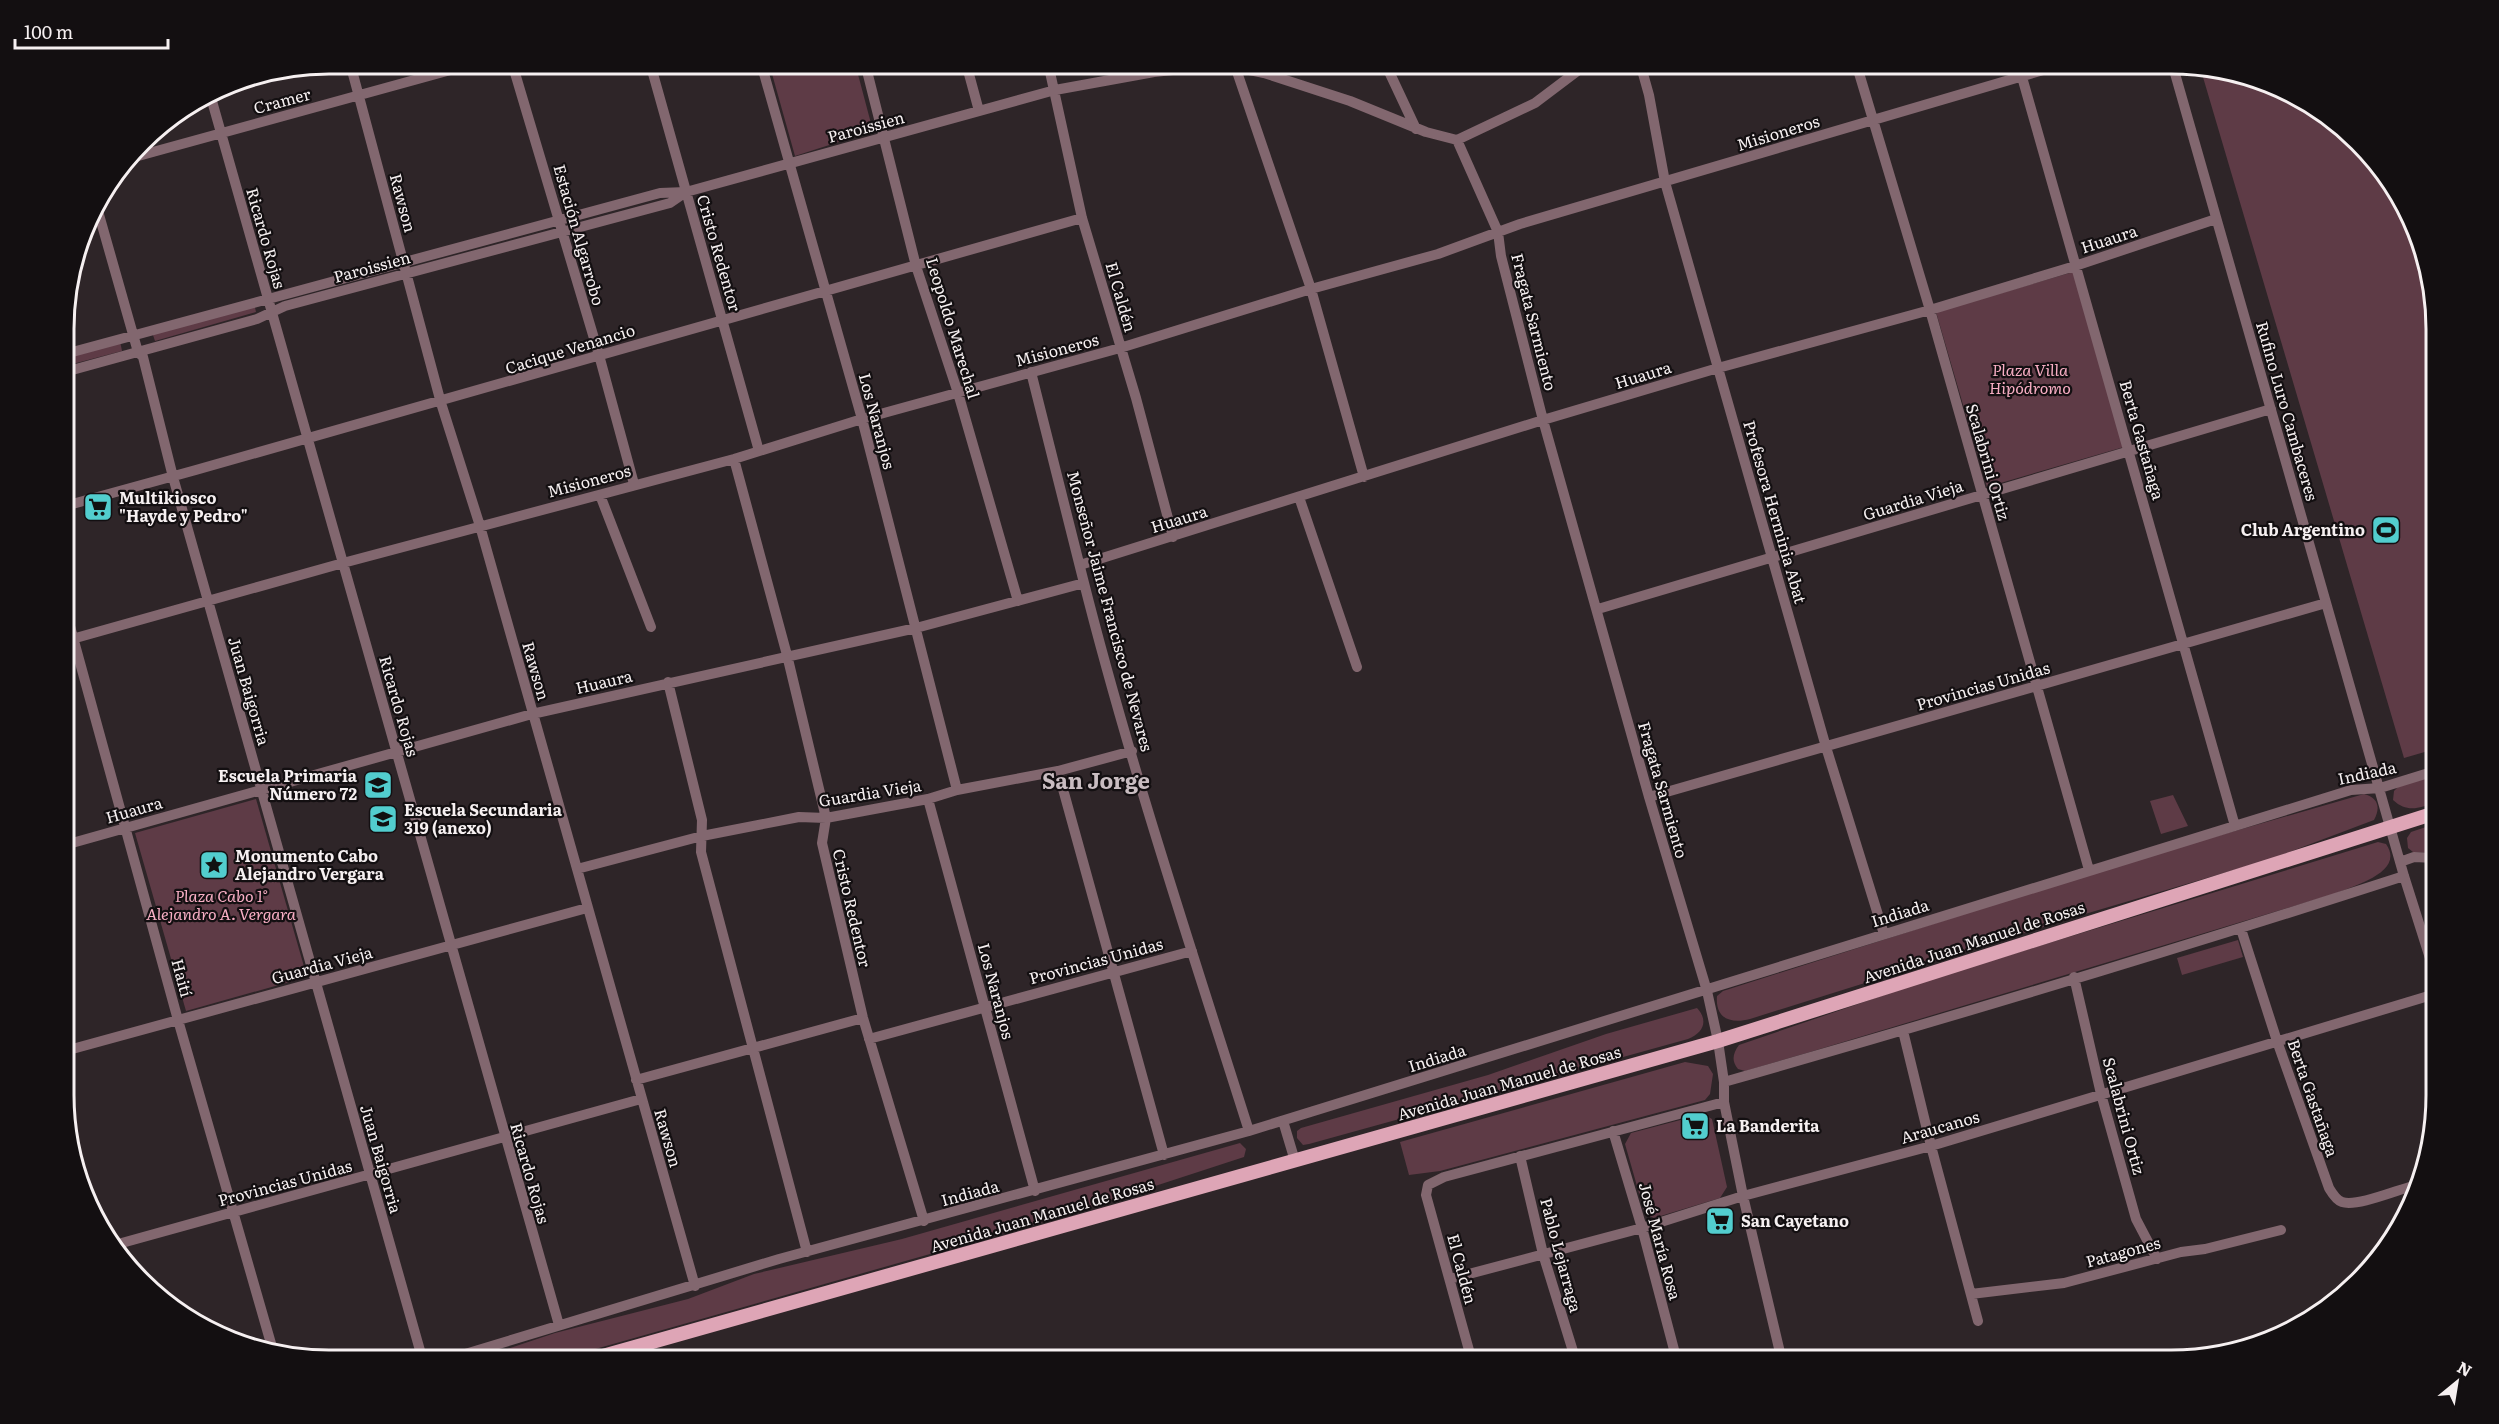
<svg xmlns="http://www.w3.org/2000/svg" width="2499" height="1424" font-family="Literata,serif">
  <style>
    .green { fill: #5e3b46 }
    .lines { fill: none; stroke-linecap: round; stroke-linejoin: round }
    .minor { stroke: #82676f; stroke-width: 10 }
    .major { stroke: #dea5b6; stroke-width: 14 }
    .labels { text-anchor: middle; stroke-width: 4.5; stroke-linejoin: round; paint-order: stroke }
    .street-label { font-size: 16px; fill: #f6f0f1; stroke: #130f11 }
    .park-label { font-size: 16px; font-style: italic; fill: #f8aec4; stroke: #130f11 }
    .poi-label { font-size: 16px; font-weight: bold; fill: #f6f0f1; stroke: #130f11; text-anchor: start }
    .district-label { font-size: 22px; font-weight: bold; fill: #c9bdc1; stroke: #130f11 }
    .rim { fill: none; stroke: #f6f0f1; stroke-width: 3 }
  </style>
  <rect width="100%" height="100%" fill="#2e2528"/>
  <path class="green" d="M769,63H855L873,131L795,156Z
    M2200,67L2239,72L2303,98L2391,181L2422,244L2435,311V749L2404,758Z
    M2073,272L2124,447L1987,487L1936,312Z
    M254,303L256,312L155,341L152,332Z
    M120,341L122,351L65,366V356Z
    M2435,774V803C2419,808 2407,813 2393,800L2394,791L2398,787Z
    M2364,794C2378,798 2381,807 2374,820L2271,859L2085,914L1750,1019C1731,1024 1715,1019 1717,996L1723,991L2134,860Z
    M2173,795L2188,826L2161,834L2150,801Z
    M256,799L307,977L186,1011L135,833Z
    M2435,824V853L2413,852L2408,848L2407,838L2411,832Z
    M2378,842L2386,844C2406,872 2353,886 2334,894L1810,1052L1745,1071L1738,1069C1731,1061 1733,1053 1739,1045L1922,982Z
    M2238,940L2243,957L2182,975L2177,958Z
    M1697,1008C1709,1021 1703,1033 1688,1039L1309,1144L1303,1145L1297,1138V1131L1301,1128L1488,1075L1606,1034Z
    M1685,1062L1708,1066L1713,1074L1710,1094L1705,1100L1440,1171L1409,1175L1400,1142Z
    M1703,1114L1712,1119L1727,1187L1720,1198L1654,1218L1645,1214L1625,1144L1631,1133Z
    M1240,1143L1246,1149L1244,1157L1057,1218L553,1361H471L555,1333L688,1299L754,1274L902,1239Z"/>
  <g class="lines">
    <path class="minor" d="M350,63L441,403L480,526L695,1286
      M512,63L599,355L634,484
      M650,63L759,451
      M761,63L862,419L957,790
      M865,63L916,266L958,393L1018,601
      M966,63L979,111
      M1048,63L1082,218L1136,398L1173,537
      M1234,63L1311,289L1364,477
      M1385,63L1416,129
      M1640,63L1649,95L1665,182L1826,747L1884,934
      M1856,63L1930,310L2089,870
      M2018,63L2235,826
      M2172,63L2404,876L2435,974
      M210,94L559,1325
      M1457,140L1498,232L1501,256L1543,420L1649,797L1707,991L1718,1041L1724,1082V1102L1743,1196L1782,1361
      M131,158L476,63
      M96,204L138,352L143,357L173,477L423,1361
      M65,354L660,193L686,192L1055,90L1154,72L1182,69L1235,67L1264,73L1350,101L1426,132L1457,140L1535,103L1588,63
      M65,372L257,319L285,306L670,203L686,192
      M1031,372C1049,441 1065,510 1083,579C1130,765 1191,948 1249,1131
      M734,459L787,655L826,818L822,843L863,1018L924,1221
      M600,495L651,627
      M1299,497L1357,667
      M65,506C405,413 744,316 1082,218
      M1080,565L1543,420L1718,368L1930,310L2075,266L2216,219
      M65,608L178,1020L274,1354
      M1598,609L2271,409
      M65,641L343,563L734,459L862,419L1120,348L1311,289L1438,254L1520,224L2067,63
      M668,682L702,820L701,852L807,1252
      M1058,771L1164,1155
      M1649,797L2326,603
      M928,799L1035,1191
      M65,845L532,714L916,628L1084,583
      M2400,862L2414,857L2435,858
      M577,869L702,836L799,817L826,818L928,799L957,790L1058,771L1132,751
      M2241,929L2277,1041L2329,1188C2332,1193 2336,1200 2342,1202C2357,1207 2397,1190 2413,1186
      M2074,977L2101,1094L2136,1219L2157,1259
      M1903,1031L1931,1146L1978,1321
      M869,1039L1192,951
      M65,1051L587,908
      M636,1080L863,1018
      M1724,1082C1952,1017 2178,949 2404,876
      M1283,1121L1295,1161
      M1613,1131L1642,1228L1677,1361
      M1520,1156L1543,1254L1576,1361
      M111,1246L641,1099
      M1450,1279L1642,1228L1743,1196L1931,1146L2435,994
      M1971,1294L2064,1283L2181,1252L2205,1249L2281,1230
      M442,1361L779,1259L1249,1131L2351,790L2380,788L2435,771
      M1472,1361L1426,1195L1428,1185L1444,1177L1724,1102"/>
    <path class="major" d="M585,1361L1718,1041L2435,813"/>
  </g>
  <defs>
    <g id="supermarket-square" transform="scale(1.5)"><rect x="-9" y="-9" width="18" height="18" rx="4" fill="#52cdce" stroke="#130f11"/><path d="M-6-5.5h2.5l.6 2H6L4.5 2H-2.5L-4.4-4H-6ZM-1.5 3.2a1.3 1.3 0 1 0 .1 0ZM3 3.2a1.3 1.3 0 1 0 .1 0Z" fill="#111"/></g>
    <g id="stadium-square" transform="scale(1.5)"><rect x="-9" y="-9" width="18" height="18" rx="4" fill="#52cdce" stroke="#130f11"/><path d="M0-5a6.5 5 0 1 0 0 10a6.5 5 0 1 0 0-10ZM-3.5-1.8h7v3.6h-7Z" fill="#111"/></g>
    <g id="school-square" transform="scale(1.5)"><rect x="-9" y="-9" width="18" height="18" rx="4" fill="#52cdce" stroke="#130f11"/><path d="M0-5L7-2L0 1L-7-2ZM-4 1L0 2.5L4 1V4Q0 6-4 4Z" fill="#111"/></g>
    <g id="sight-square" transform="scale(1.5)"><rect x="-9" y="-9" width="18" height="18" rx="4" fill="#52cdce" stroke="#130f11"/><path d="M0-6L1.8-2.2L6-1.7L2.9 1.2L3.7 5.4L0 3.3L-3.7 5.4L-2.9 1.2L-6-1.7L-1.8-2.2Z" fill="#111"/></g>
  </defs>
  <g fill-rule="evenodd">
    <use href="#supermarket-square" x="98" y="507"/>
    <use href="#stadium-square" x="2386" y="530"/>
    <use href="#school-square" x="378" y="785"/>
    <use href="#school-square" x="383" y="819"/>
    <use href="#sight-square" x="214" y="865"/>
    <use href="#supermarket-square" x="1695" y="1126"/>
    <use href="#supermarket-square" x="1720" y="1221"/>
  </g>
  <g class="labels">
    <g class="street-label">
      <text transform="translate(282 101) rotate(-15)" y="6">Cramer</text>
      <text transform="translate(866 127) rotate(-15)" y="6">Paroissien</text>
      <text transform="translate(1778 133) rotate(-17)" y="6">Misioneros</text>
      <text transform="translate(403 203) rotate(75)" y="6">Rawson</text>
      <text transform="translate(579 235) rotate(74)" y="6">Estación Algarrobo</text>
      <text transform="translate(266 238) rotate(74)" y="6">Ricardo Rojas</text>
      <text transform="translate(2109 239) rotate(-18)" y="6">Huaura</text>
      <text transform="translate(719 253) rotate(74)" y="6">Cristo Redentor</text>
      <text transform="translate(372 267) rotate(-15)" y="6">Paroissien</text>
      <text transform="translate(1121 297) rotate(74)" y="6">El Caldén</text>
      <text transform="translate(1534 322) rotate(76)" y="6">Fragata Sarmiento</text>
      <text transform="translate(953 328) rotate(73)" y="6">Leopoldo Marechal</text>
      <text transform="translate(570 349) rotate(-17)" y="6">Cacique Venancio</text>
      <text transform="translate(1057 350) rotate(-15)" y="6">Misioneros</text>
      <text transform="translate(1643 375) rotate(-17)" y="6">Huaura</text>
      <text transform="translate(2287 411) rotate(74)" y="6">Rufino Luro Cambaceres</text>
      <text transform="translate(877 421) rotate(75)" y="6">Los Naranjos</text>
      <text transform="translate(2142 440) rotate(74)" y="6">Berta Gastañaga</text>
      <text transform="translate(1988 462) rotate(74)" y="6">Scalabrini Ortiz</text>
      <text transform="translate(589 481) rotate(-15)" y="6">Misioneros</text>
      <text transform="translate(1913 500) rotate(-17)" y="6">Guardia Vieja</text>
      <text transform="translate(1775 512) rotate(74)" y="6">Profesora Herminia Abat</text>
      <text transform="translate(1179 519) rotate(-17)" y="6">Huaura</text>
      <text transform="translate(1110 611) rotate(75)" y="6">Monseñor Jaime Francisco de Nevares</text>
      <text transform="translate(536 671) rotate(74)" y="6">Rawson</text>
      <text transform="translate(604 682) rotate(-13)" y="6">Huaura</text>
      <text transform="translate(1983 686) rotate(-16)" y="6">Provincias Unidas</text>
      <text transform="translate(249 691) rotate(74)" y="6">Juan Baigorria</text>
      <text transform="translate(399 706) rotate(74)" y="6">Ricardo Rojas</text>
      <text transform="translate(2367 773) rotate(-12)" y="6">Indiada</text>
      <text transform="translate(1663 790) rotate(74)" y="6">Fragata Sarmiento</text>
      <text transform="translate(870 793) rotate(-9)" y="6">Guardia Vieja</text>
      <text transform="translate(134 810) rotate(-16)" y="6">Huaura</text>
      <text transform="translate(852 908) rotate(77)" y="6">Cristo Redentor</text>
      <text transform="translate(1900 913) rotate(-17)" y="6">Indiada</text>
      <text transform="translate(1974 942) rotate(-18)" y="6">Avenida Juan Manuel de Rosas</text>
      <text transform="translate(1096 961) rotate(-15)" y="6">Provincias Unidas</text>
      <text transform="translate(322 965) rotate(-15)" y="6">Guardia Vieja</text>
      <text transform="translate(182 978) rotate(75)" y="6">Haití</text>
      <text transform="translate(996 991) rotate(75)" y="6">Los Naranjos</text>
      <text transform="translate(1437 1058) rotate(-17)" y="6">Indiada</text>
      <text transform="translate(1509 1083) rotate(-16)" y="6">Avenida Juan Manuel de Rosas</text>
      <text transform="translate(2313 1098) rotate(71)" y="6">Berta Gastañaga</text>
      <text transform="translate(2124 1116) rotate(75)" y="6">Scalabrini Ortiz</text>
      <text transform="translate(1940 1127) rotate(-16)" y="6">Araucanos</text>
      <text transform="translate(668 1138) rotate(74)" y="6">Rawson</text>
      <text transform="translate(381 1159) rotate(74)" y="6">Juan Baigorria</text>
      <text transform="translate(530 1173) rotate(74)" y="6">Ricardo Rojas</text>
      <text transform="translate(285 1183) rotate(-15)" y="6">Provincias Unidas</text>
      <text transform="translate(970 1193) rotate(-15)" y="6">Indiada</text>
      <text transform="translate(1042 1215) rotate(-16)" y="6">Avenida Juan Manuel de Rosas</text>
      <text transform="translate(1660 1241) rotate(75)" y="6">José María Rosa</text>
      <text transform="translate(2123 1252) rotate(-15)" y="6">Patagones</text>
      <text transform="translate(1561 1255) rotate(75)" y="6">Pablo Lejarraga</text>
      <text transform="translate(1462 1269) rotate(75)" y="6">El Caldén</text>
    </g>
    <g class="park-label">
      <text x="2030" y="376">Plaza Villa<tspan x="2030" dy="18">Hipódromo</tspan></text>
      <text x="221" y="902">Plaza Cabo 1°<tspan x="221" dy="18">Alejandro A. Vergara</tspan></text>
    </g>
    <g class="poi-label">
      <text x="119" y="504">Multikiosco<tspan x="119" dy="18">"Hayde y Pedro"</tspan></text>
      <text x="2365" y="536" text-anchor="end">Club Argentino</text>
      <text x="357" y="782" text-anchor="end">Escuela Primaria<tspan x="357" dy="18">Número 72</tspan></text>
      <text x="404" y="816">Escuela Secundaria<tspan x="404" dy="18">319 (anexo)</tspan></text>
      <text x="235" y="862">Monumento Cabo<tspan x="235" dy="18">Alejandro Vergara</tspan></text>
      <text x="1716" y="1132">La Banderita</text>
      <text x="1741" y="1227">San Cayetano</text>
    </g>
    <g class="district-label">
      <text x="1096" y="789">San Jorge</text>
    </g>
  </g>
  <path d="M0 0H2499V1424H0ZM329 74H2171A255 255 0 0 1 2426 329V1095A255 255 0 0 1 2171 1350H329A255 255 0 0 1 74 1095V329A255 255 0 0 1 329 74Z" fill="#130f11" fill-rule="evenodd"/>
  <path class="rim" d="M329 74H2171A255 255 0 0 1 2426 329V1095A255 255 0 0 1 2171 1350H329A255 255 0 0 1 74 1095V329A255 255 0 0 1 329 74Z"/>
  <g transform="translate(2457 1382) rotate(30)" stroke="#130f11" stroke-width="4.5" paint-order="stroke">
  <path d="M0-4.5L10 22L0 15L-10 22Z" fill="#f6f0f1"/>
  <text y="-9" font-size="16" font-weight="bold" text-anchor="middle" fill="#f6f0f1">N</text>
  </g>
  <path d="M15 39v9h153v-9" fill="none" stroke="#f6f0f1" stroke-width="3"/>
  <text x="24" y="39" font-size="18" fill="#f6f0f1" stroke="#130f11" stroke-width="4.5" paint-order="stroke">100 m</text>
</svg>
